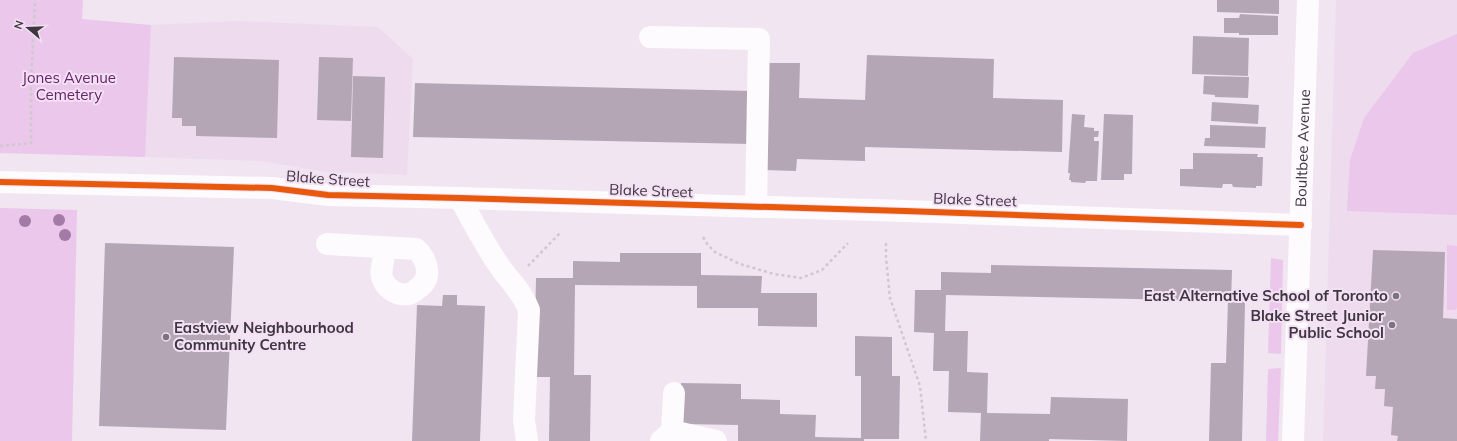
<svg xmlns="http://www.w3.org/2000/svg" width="1457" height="441" font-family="Mulish,sans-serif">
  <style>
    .built { fill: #eedbee }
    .green { fill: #eac7eb }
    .building { fill: #b5a6b6 }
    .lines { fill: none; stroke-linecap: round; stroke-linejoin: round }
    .path { stroke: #cec9ce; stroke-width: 2.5; stroke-dasharray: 3 3; stroke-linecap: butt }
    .minor { stroke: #fdfbfd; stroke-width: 22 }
    .cycleway-casing { stroke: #f4e0f5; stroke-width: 8 }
    .cycleway { stroke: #e8590c; stroke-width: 6 }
    .tree { fill: #a47ba6 }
    .poi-dot { fill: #7c747d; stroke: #f4e0f5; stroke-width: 1.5 }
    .labels { text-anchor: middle; stroke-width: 4; stroke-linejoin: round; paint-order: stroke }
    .park-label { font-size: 15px; fill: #65246a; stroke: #f4e0f5 }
    .street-label { font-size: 15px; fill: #3e373f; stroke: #f4e0f5 }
    .poi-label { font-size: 15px; font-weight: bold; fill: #3e373f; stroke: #f4e0f5; text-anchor: end }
  </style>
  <rect width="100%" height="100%" fill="#f0e5f0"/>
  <path class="built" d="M1336,0H1457V441H1323Z
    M238,21L378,27L413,59L407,175L326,172L261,161L145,157L151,25Z"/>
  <path class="green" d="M0,0H83L82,19L151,25L145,157L0,153Z
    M1457,34V215L1347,211L1350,160L1364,118L1413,53Z
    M0,208L77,210L72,441H0Z
    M1447,245L1457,246V308L1455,310H1447Z
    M1271,258L1283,260L1281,354L1268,353Z
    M1281,368L1278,441H1266L1268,369Z"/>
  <path class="building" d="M1217,0H1279V14L1217,12Z
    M1240,14L1278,16V35H1239V33H1224V18H1239Z
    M1193,36L1249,38L1248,76L1192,74Z
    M867,55L994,59L993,98L1063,100L1062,152L865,147V161L797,159L796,171L764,170L768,63H800L799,98L865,100Z
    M174,57L279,60L277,138L196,136V126H182V118H172Z
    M319,57L353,58L351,121L317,120Z
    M353,76L385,77L383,158L351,157Z
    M1204,76L1249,77L1248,98L1215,97V95L1203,94Z
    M415,83L752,91L751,144L413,137Z
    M1212,102L1259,105L1258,124L1211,121Z
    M1072,114L1085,115L1084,127L1094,128V131H1099L1098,137H1094V141H1099L1097,181H1086L1085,183L1071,182V180H1069L1070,173H1068Z
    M1104,114L1133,115L1132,174H1124V180H1101Z
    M1210,125L1266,127L1265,148L1204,146L1205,138H1210Z
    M1193,153L1258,154L1257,157H1263L1262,186H1256V188L1233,187L1232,184H1223L1222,188L1180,186V169H1193Z
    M105,243L234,247L226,430L99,426Z
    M1373,250L1445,252L1443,318L1457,319V441H1397L1398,436L1391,435L1393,407L1384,406L1385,389H1375L1376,376H1366Z
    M620,253H701V275L762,276L761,293H817V327L758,326V308H697V286L575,285L574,375H591L590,441H549L550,377H534L536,278H573V261L620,262Z
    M991,265L1232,270L1231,301L1245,302L1242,441H1209L1211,363H1226L1228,301L946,295L945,331H968L967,372L988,373L987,413L1050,414L1051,397L1128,399L1127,441L1049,439V441H980L981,413L948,412L949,371H933L934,333L914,332L915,290H941V272L991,273Z
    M443,295H457V305L485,306L480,441H412L417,305L442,306Z
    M855,336L892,337V376H900L899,439H864V441H738V425L681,424V383L741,384V399L780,400V414L816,415L815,437L861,438V376H855Z"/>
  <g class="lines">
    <path class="path" d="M0,146L31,143V84L35,0
      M703,237L708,245L715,252L740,264L774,274L801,278L822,270L848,243
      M886,243V257L890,298L920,386L926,441
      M528,266L560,233"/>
    <g class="minor">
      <path d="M650,37L759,39L756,207"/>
      <path d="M0,182L272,188L328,195L460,198L905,211L1301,225"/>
      <path d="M460,198C472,221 485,245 500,267C510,281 523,293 529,310L524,420L527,441"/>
      <path d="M327,244L416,249C428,260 433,279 417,289C415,291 412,293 409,294C399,296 387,290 383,280C380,274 382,267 383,261"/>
      <path d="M672,431L716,441"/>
      <path d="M661,441L672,431L674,393"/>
      <path id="s1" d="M1293,441L1308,0"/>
    </g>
    <g class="cycleway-casing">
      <path id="cycleway" d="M0,182L272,188L328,195L460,198L905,211L1301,225"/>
    </g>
    <use href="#cycleway" class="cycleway"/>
  </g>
  <g class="tree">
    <circle cx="59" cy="220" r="6"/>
    <circle cx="25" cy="221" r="6"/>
    <circle cx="65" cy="235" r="6"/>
  </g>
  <g class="poi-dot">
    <circle cx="1396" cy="296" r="4"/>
    <circle cx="1392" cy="325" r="4"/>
    <circle cx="166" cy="337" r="4"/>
  </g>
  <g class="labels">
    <g class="park-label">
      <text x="69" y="83">Jones Avenue<tspan x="69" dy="17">Cemetery</tspan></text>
    </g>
    <g class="street-label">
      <text dy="5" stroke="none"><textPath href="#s1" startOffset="293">Boultbee Avenue</textPath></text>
      <text transform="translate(328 179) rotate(4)" y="5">Blake Street</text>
      <text transform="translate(651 191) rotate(2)" y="5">Blake Street</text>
      <text transform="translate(975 200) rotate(2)" y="5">Blake Street</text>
    </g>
    <g class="poi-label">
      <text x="1388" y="301">East Alternative School of Toronto</text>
      <text x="1384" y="321">Blake Street Junior<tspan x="1384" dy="17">Public School</tspan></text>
      <text x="174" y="333" text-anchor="start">Eastview Neighbourhood<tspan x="174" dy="17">Community Centre</tspan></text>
    </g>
  </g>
  <g transform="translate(28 28) rotate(289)" stroke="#f4e0f5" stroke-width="3" paint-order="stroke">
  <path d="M0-3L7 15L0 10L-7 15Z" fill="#3e373f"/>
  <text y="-6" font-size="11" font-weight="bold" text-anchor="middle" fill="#3e373f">N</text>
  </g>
</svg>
